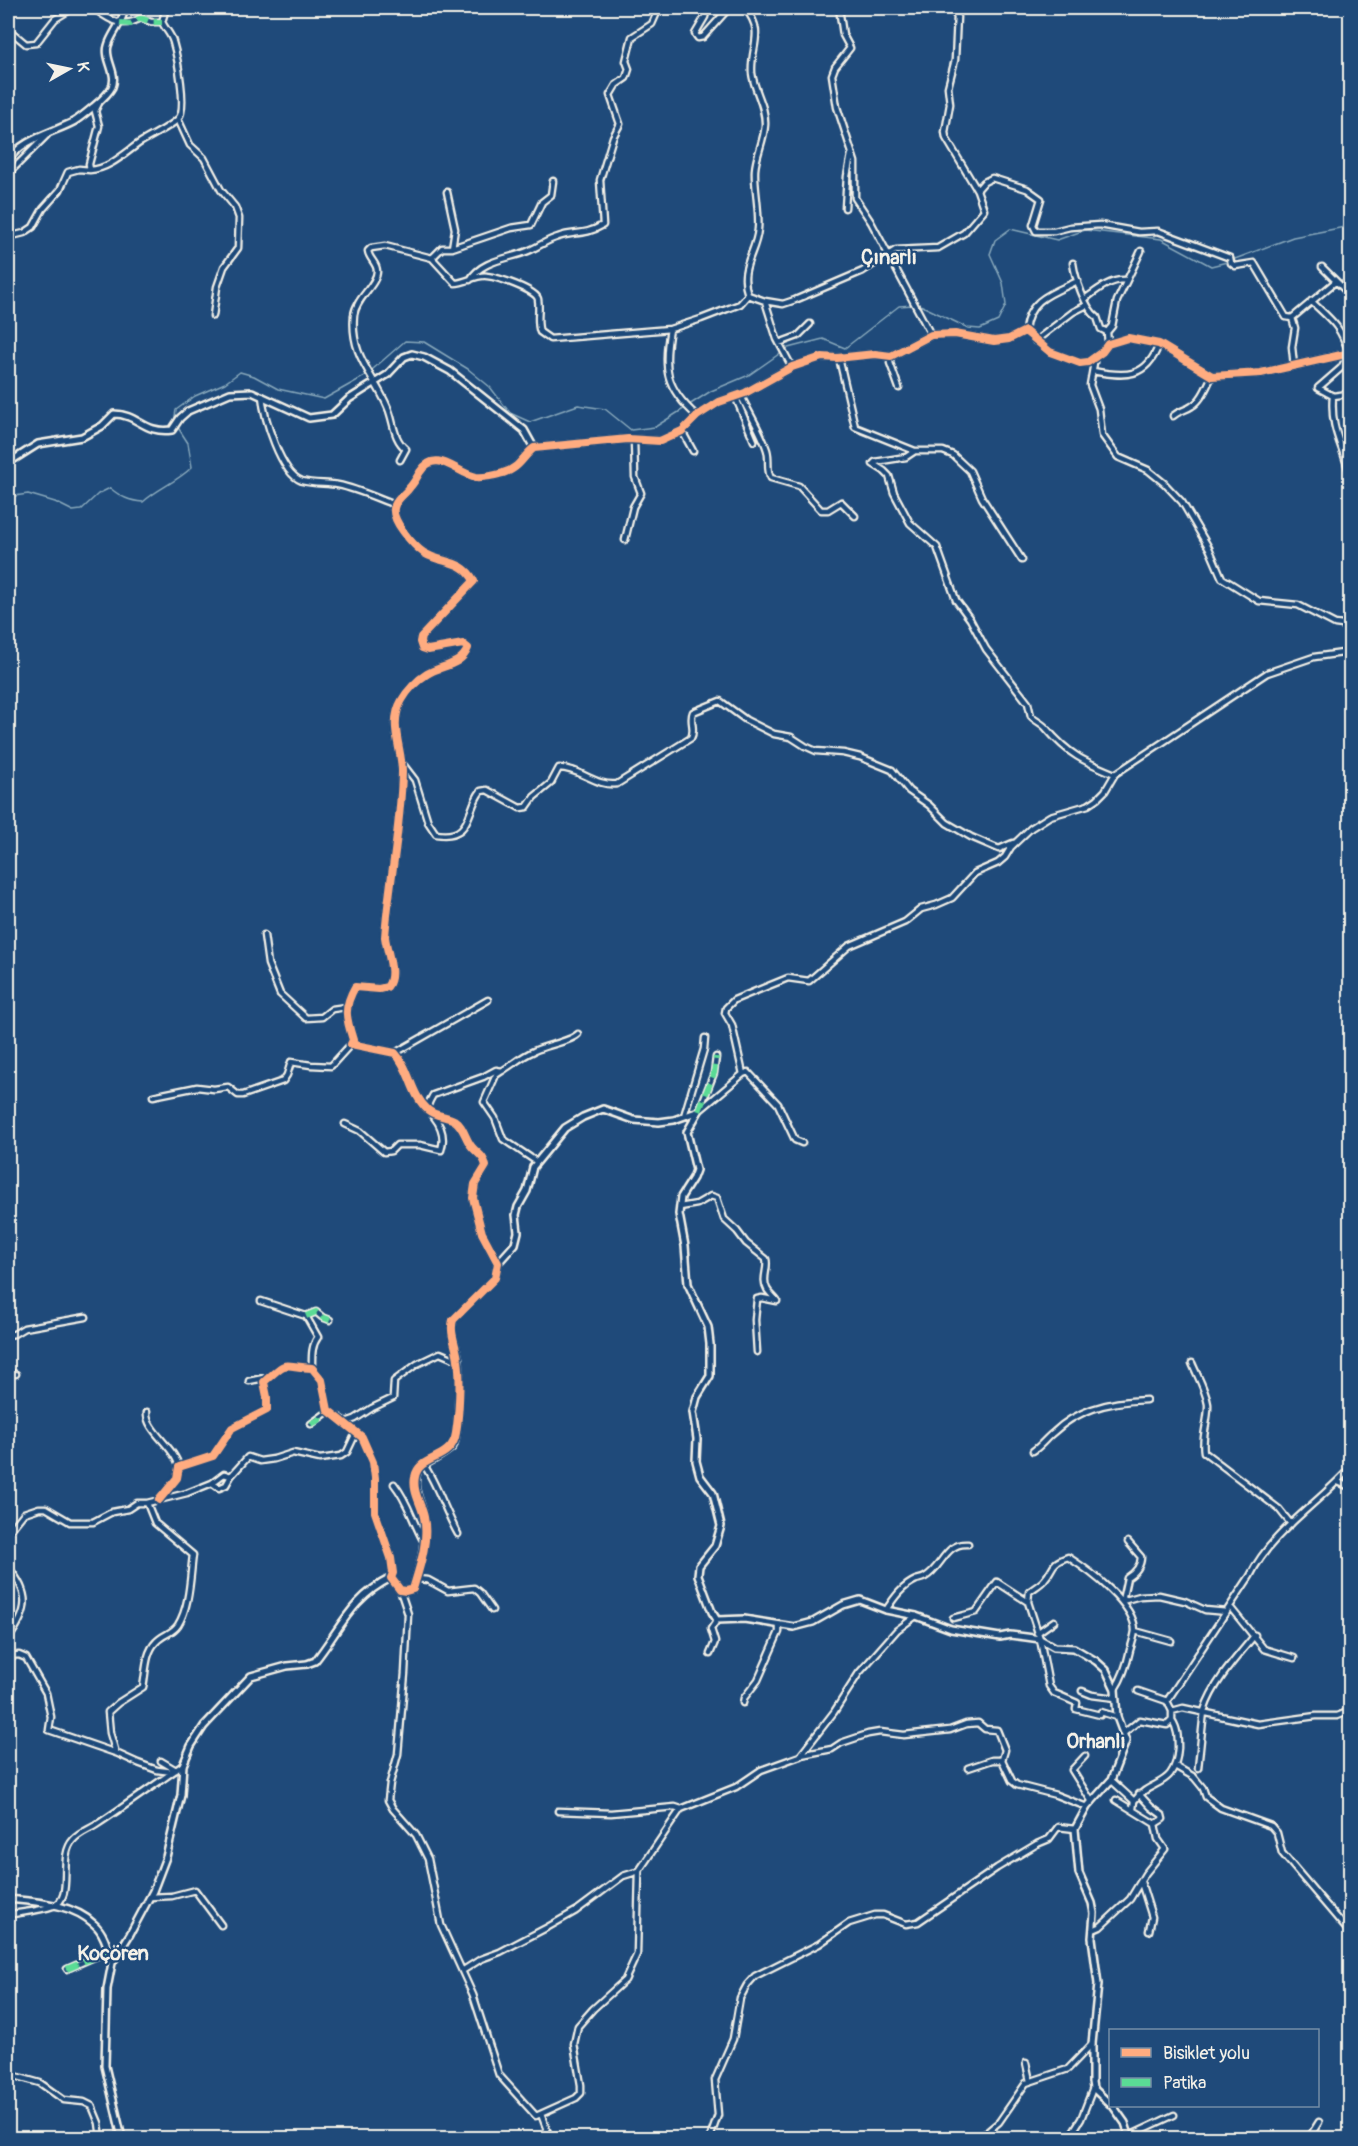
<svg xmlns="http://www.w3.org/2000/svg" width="1358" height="2146" font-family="Pangolin,sans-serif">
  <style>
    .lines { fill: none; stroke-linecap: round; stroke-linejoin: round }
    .stream { stroke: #88a8bb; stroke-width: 1.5 }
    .minor-casing { stroke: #f4f1e8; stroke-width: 9 }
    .tertiary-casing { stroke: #f4f1e8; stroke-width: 10 }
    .minor { stroke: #1f4a7a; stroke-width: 4.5 }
    .tertiary { stroke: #1f4a7a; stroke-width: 5 }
    .quiet { stroke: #5adb95; stroke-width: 6; stroke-dasharray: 12 6; stroke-linecap: butt }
    .cycleway-casing { stroke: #1f4a7a; stroke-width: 11 }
    .cycleway { stroke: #ffac80; stroke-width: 8 }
    .labels { text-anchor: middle; stroke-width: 4.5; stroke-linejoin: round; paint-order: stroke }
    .quarter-label { font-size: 20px; font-weight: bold; fill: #f4f1e8; stroke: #1f4a7a }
  </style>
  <rect width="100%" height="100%" fill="#1f4a7a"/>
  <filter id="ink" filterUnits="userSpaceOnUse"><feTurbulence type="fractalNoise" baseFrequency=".0167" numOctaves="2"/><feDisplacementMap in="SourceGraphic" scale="12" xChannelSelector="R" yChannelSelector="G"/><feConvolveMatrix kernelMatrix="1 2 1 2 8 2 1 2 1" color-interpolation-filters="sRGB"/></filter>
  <g filter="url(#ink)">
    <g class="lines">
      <path class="stream" d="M918,304L968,328L980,329L998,321L1006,305L1003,283L990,254L995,240L1010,229L1057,240L1085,230L1161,239L1211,266L1227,262L1293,237L1350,226
        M788,348L823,339L845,348L899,306L913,305
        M689,405L711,391L749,375L779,354
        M174,422L176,410L195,396L225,383L240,372L254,376L278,389L324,399L365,376L405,341L424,342L468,369L490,387L510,413L530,422L578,405L605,409L631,430L655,427L685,408
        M8,497L28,494L55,502L73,511L81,510L98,494L110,488C121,497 129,501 143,502C158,488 177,482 192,467L188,443L177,426"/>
      <g class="minor-casing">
        <path id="minor" d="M93,8C110,20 121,29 141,18L151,22H162
          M707,8L705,17L695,34L698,38L703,37L729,8
          M745,8C766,33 750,46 752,73C754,91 766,106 765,125C764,141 756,155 755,170C754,188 760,212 758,229C756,254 738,267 748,295
          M839,8L843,35L850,48L835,67L832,75L837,107L855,162V198L871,222L931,335
          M8,29L26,44L36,43L55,19L73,8
          M99,103L95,111L99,126L89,164L90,170C108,169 123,155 138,144C150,136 169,128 178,119C188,110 177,56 173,42C171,34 165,29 162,22L166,8
          M178,119L190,145L204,158L221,190L235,207L239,218L238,248L224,267L217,287L213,316
          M8,190L10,172L47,135
          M977,190L984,182L992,178L1027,189L1041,199L1033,225L1036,231H1054L1070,227L1100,225L1139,232L1158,231L1230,258L1231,263L1235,266L1254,263L1286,317L1292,318L1335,282
          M447,192L455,229L452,248
          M845,208L847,176L851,155
          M8,237L24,233L33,227L43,209L60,190L68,172L79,169L90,170
          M432,258L442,248H452L511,228L531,225L542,202L551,195L553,181
          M1073,263C1075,277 1085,309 1097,317L1101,329L1107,332
          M1322,267L1350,295
          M470,280C481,260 509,259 528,251C538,247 547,240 558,237C575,231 584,236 603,225L600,180L613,137L620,124L610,95L616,85L626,78L629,69L626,61L632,37L652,24L659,8
          M748,295L765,301L783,304L795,300L863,271L896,250L938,248L964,233L984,210L977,190L946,138L945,132L950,104L948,87L955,60L957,16L949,8
          M1085,299C1097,290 1110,279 1126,280
          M765,301L777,339L792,367
          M1311,301C1332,321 1340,325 1349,353L1341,368L1318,388L1333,396
          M1292,318L1295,328L1292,347L1294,366
          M670,329C663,368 665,388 697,416
          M1025,331C1028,299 1052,293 1078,281
          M1035,341L1073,312L1087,305
          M779,343L798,336L810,324
          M1108,344L1107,332L1112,326L1117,301L1141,251
          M891,356L890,363L899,388
          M1095,357L1090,385L1099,409L1102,435L1118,457L1148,470L1164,483L1182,502L1209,548L1222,578L1259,601L1298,605L1335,624L1350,626
          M839,358L855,427L915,451H943L953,455L970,471L982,498L1022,560
          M1093,371C1124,377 1147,379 1159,344
          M740,394C749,413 761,431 767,450C770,460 766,470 771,478L799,486L821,510H828L841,502L855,516
          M262,396C264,417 280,473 302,481C313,484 327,483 338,485C358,489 376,498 395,505
          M735,396L754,441
          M1350,397L1348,394L1333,396C1330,430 1343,445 1350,476
          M1173,416C1180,410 1185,411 1192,406C1202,400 1207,386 1212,376
          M682,431L693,451
          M915,451L906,457L875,462L873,464L884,471L889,476L894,493L910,523L937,547L956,600L970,619L986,649L1028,703L1031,716C1035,721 1042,723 1046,728C1069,755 1083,761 1115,774
          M400,460L406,449C393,439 394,422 388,408C374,374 350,357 354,315C356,298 377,285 377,271C377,263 369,259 368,251L371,248L385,246L432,258L455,283C466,283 477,274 487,276C497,277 536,290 538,299C540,311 536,322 540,332L550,339L670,329L701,319L740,304L748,295
          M1350,506V522
          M625,540L633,507L641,493L635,477L634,439
          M402,763L415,780L428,822L436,834C473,840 466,809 481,791L487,790L520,808L527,807L534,797L551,783L559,768C580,768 596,787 617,784L691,738C696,729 689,721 693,712L720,701L746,720L774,734L791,737L805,746L816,751L843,753L860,757L892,770L909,791L929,805L947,823L971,837L999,849L1013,843
          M264,935L268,964L280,994L306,1018L322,1017L332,1009L346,1007
          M395,1053L488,1000
          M502,1071L496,1075L484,1102L495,1118L503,1139L537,1162
          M743,1074L732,1025L725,1013L726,1008L734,1000L788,978L809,981L849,946L905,922L921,909L936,905L952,898L975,873L998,863L1005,857L1011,847L1031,828L1050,816L1088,805L1097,799L1105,791L1115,774L1267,673L1314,657L1350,652
          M153,1096L197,1087L214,1089L228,1087L238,1095H243L283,1081L287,1075L291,1062L311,1065L331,1066L351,1044
          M699,1111L743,1074L748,1072L778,1104L795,1140L802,1143
          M699,1111L714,1073L716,1057
          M684,1116L704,1049L705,1038
          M345,1124L360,1131L384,1152L391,1151L397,1145H420L441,1150C445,1138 442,1127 434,1117C433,1115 429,1111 428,1109C427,1104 431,1099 433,1095L483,1077L496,1070L502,1071C513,1064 522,1056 534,1051C546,1045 570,1042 578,1034
          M680,1207L697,1204L711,1196L717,1198L724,1219L737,1231L746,1243L766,1259C769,1268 761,1279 767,1289C769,1293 774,1297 777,1301
          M261,1301L306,1316L318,1337C311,1346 312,1357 312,1368
          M306,1316L316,1312L322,1317L330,1320
          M8,1335L14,1334L24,1328L86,1317
          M757,1352L755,1320L757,1299L762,1298L777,1301
          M1192,1363C1197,1375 1206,1391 1208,1404C1209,1420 1201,1437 1204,1452L1279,1509L1291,1524
          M8,1372L16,1374
          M249,1381L269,1377
          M147,1412C145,1430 175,1447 179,1467
          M339,1417L346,1422L355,1419L372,1408L393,1398L394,1381L417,1364L440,1353L459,1361
          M311,1424L329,1411
          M1033,1451C1042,1445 1046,1438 1054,1432C1079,1408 1113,1401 1146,1400
          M424,1465C438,1486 445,1511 458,1534
          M231,1476L248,1457L260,1461L274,1459L293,1453L320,1459L341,1456L347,1452L356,1433
          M1338,1482L1350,1487
          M394,1484C409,1503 412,1521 424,1542
          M159,1500L177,1478L179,1467L213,1456L232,1428L267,1410V1397L264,1382C289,1359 280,1366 312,1368L322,1380L328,1410L362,1437L373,1462L375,1478V1512L391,1558L393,1573L391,1578
          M8,1533L24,1513L39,1508H46L70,1522H93L112,1512L128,1509L137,1503H147L187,1493L212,1483L224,1474L231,1476L226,1485L219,1488L212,1483
          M1128,1542L1141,1557C1141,1567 1135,1573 1127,1578L1122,1601L1140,1596L1159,1595L1185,1601L1205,1610L1227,1612
          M8,1567C31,1594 29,1611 8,1639
          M416,1579L428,1580L448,1591L474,1588L480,1593L492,1610
          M400,1590L408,1614L405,1673L398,1754L390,1783L388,1800L393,1809L416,1835L428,1859L441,1925L473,1995L499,2075L536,2116L576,2098L581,2093V2085L574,2044L578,2026L593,2009L625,1980L637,1954L639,1871L672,1822L681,1809L736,1787L761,1770L800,1756L834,1712L859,1673L897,1630L916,1616
          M1230,1607L1264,1649L1294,1658
          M886,1610C894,1598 902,1586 916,1580C919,1579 922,1579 925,1577C942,1568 945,1542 968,1544
          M953,1618L976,1612L997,1582L1028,1602
          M1135,1631L1171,1641
          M1037,1633L1054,1621
          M710,1654L715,1642L711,1629L717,1620
          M8,1656L19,1655L26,1658L46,1693L51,1717L49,1730L116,1753L138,1763L157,1770L173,1772
          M1115,1689C1123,1677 1127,1664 1130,1650C1132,1644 1134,1637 1135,1631C1135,1604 1090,1571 1068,1557C1048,1564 1056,1567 1044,1580C1040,1585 1033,1588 1029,1592L1028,1602L1040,1639L1049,1686L1054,1693L1077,1703L1076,1709L1100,1715L1101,1712L1117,1717
          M1082,1691L1092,1695L1116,1698
          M1167,1701L1250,1576C1271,1532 1318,1504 1350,1468
          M743,1703L744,1698L758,1680L779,1632V1625
          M1172,1711L1183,1708L1258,1724L1316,1716H1337L1350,1711
          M1124,1733L1140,1720L1167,1725L1172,1720V1711L1167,1701L1138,1691
          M116,1753L110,1733L108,1712L118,1703L143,1687C146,1673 145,1653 156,1642C163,1634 172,1634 178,1625C190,1606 190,1577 193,1555L155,1523L147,1503
          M801,1755L832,1749L841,1743L868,1734L880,1732L904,1735L950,1730L966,1724L978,1723L985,1729L997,1730L1005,1750L1002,1760L1012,1781L1017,1785L1056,1795L1087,1807
          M1085,1756L1072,1770L1092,1802
          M161,1761L176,1770
          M1175,1766L1194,1777L1203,1788L1206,1797L1221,1808L1271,1826L1277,1833L1282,1853L1350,1933
          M968,1768L992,1760H1002
          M1198,1768L1204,1711C1213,1683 1236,1658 1255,1635
          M1111,1780L1134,1801L1133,1809
          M1139,1794L1151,1807L1162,1815L1163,1819L1155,1824
          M1134,1801C1152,1777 1175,1790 1178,1748C1178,1738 1178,1729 1172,1720
          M558,1811L611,1813L675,1807L681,1809
          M1141,1882L1152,1917L1149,1931
          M150,1897L172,1896L195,1890L221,1925
          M8,1915C22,1912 39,1911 53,1906C75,1899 57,1857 73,1840C79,1833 88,1830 96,1825C125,1806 154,1785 183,1765
          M1093,1930L1100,1927L1130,1899L1145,1874L1165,1849L1158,1839L1155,1824L1116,1800
          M67,1969L108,1951
          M462,1971L481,1959L500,1952L548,1927L576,1911L623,1876L639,1871
          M1026,2063L1030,2081
          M8,2074L40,2083L64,2100L84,2102L92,2106L99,2123L101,2138
          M541,2114L550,2138
          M1129,2136L1174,2115
          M710,2138L718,2115L715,2080L733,2039L740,1998L747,1985L755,1976L819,1944L849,1923L875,1915H883L906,1924L918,1922L997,1868L1037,1844L1049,1839L1058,1827L1075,1829
          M980,2138L999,2122L1026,2083L1068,2069L1092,2044
          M1069,2138L1081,2119L1093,2088
          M1309,2138L1319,2122"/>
      </g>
      <g class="tertiary-casing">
        <path id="tertiary" d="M8,161C21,139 53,133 75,121C81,117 87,112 93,107C100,101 108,95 112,87C118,73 104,59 108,46C112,32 122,25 125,8
          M8,463L38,444L82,437L102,426L114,414C138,414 144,434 172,430L180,418L188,411L230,393L252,392L309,418L332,415L349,399L387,375L404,357L412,354L424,357L450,371L524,430L534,448
          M699,1111L687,1132L696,1170L693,1178L681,1197L679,1214L685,1246L688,1284L708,1327L710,1344V1376L697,1397L693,1412L697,1439L696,1461L700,1476L713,1493L721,1526L715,1546L699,1566L698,1575L712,1612L717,1620L744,1619L794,1627L813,1622L843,1605L860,1600L886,1610L916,1616L951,1629L1000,1637L1010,1635L1026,1637L1040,1639L1054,1647L1074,1648L1096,1661L1106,1670L1115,1689L1117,1717L1126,1741L1111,1780L1087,1807L1075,1829L1079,1873L1092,1903L1094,1913L1092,1938L1098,1984L1092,2044V2082L1093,2088L1110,2104
          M498,1263L515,1244L518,1232L516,1215L518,1207L527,1191L533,1167L565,1128L583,1117L603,1109L634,1120L659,1122L674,1120L699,1111
          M8,1899C36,1902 72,1903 94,1924C105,1933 108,1950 112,1963
          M1113,2106L1125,2123L1130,2138
          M122,2138L105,2066L107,1989L112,1963L130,1934L153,1891L166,1857L181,1795L183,1765L191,1746L204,1726L251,1676L287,1666L307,1664L315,1661C341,1628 352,1597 391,1578L400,1590L406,1591L413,1589C420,1566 427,1543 424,1519C422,1499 410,1491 418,1469C426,1463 448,1453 453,1446C459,1435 460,1375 459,1361C457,1347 449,1333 453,1320L495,1278L498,1263L482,1233L473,1198L475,1184L486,1166C484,1156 478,1154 472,1147C465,1139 464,1126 454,1120C446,1116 435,1116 428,1110C410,1094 411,1070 395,1053L351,1044L353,1040C346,1018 343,1008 355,987L379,989L387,987C397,975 387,953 385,937C389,882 401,828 402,772C402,747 388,724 402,700C407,691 417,680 427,674C442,665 461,666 468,648L463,644L428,650L422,648L420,642L421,637L474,581C463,559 442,564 424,553C414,546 388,518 395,505C398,498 406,493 410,487C414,483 417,477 420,472C436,447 456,473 476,477C484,478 496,475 503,473C519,469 523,456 534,448L628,439L660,441L682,431L697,416L719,402L745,393L792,367L822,357L837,358L875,354L891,356L931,335L955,334L994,341L1009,339L1025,331L1050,352L1080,363L1088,362L1102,352L1108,344L1128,338L1159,344L1212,376L1261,373L1350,353"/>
      </g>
      <use href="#minor" class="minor"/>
      <use href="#tertiary" class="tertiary"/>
      <path class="quiet" d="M120,23L130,24L141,18L151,22H162
        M699,1111L714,1073L716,1057
        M306,1316L316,1312L322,1317L330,1320
        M311,1424L319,1420L320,1416L328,1410
        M67,1969L108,1951"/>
      <g class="cycleway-casing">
        <path id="cycleway" d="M159,1500L177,1478L179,1467L213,1456L232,1428L267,1410V1397L264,1382C289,1359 280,1366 312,1368L322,1380L328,1410L362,1437L373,1462L375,1478V1512L391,1558L393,1573L391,1578L400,1590L406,1591L413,1589C420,1566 429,1541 424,1517C421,1503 412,1492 415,1477C419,1454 452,1462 456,1433C459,1414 461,1379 458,1360C457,1347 449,1333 453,1320L495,1278L498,1263L482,1233L473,1198L475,1184L486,1166C484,1156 478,1154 472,1147C465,1139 464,1126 454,1120C446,1116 435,1116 428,1110C410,1094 411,1070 395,1053L351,1044L353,1040C346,1018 343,1008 355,987L379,989L387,987C397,975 387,953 385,937C389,882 401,828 402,772C402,747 388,724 402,700C407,691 417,680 427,674C442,665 461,666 468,648L463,644L428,650L422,648L420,642L421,637L474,581C463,559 442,564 424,553C414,546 388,518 395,505C398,498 406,493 410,487C414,483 417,477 420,472C436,447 456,473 476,477C484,478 496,475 503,473C519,469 523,456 534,448L628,439L660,441L682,431L697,416L719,402L745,393L792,367L822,357L837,358L875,354L891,356L931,335L955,334L994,341L1009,339L1025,331L1050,352L1080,363L1088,362L1102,352L1108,344L1128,338L1159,344L1212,376L1261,373L1350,353"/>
      </g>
      <use href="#cycleway" class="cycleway"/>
    </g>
  </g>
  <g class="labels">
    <g class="quarter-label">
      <text x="889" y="264">Çınarlı</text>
      <text x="1096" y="1748">Orhanlı</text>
      <text x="113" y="1960">Koçören</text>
    </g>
  </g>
  <rect width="1358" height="2146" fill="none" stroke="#1f4a7a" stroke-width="30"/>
  <rect x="15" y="15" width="1328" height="2116" fill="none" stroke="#f4f1e8" stroke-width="2" filter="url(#ink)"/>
  <rect x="1109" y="2029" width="210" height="78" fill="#1f4a7a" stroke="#748da6" stroke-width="1.5"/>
  <rect x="1121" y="2048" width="30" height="9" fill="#ffac80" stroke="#748da6" stroke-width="1.5"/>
  <text x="1163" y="2059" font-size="18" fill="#f4f1e8">Bisiklet yolu</text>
  <rect x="1121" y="2078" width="30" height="9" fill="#5adb95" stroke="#748da6" stroke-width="1.5"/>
  <text x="1163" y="2089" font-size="18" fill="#f4f1e8">Patika</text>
  <g transform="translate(69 69) rotate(81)" stroke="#1f4a7a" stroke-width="4.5" paint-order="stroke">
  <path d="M0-4.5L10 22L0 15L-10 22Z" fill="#f4f1e8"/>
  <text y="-9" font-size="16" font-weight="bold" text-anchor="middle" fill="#f4f1e8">K</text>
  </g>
</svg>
